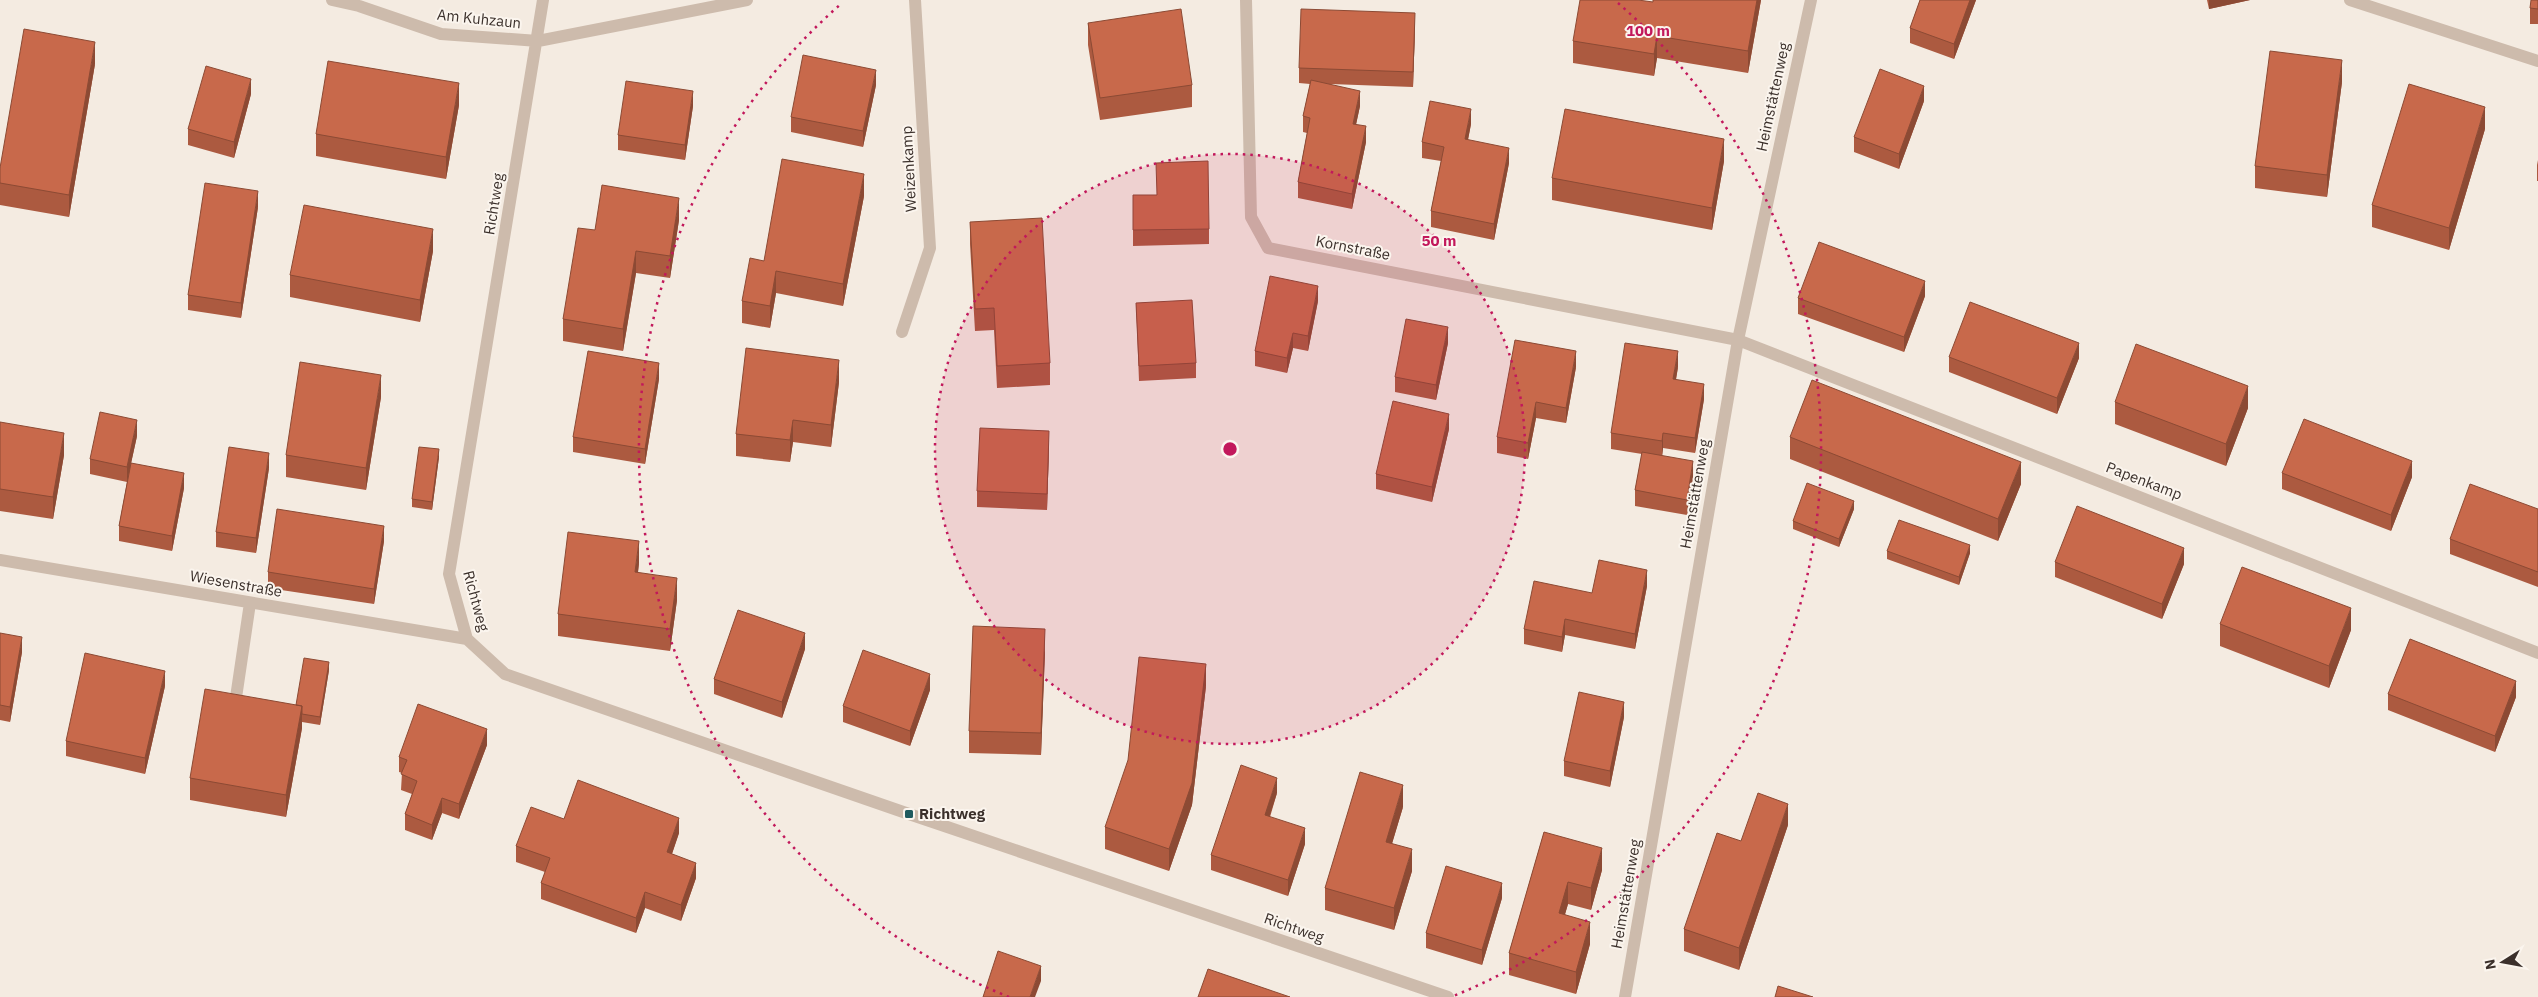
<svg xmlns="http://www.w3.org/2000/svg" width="2538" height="997" font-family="'IBM Plex Sans',sans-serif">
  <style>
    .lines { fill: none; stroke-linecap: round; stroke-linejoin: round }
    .minor { stroke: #cdbbac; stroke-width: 12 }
    .wall { fill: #ac5a40 }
    .shaded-wall { fill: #8c4a34 }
    .building { fill: #c8694b; stroke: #8c4a34 }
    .ring { fill: none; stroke: #c2185b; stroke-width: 2.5; stroke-dasharray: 2.5 5 }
    .poi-dot { fill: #1f5a5e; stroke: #fbf5ee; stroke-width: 2 }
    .labels { text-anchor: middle; stroke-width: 4; stroke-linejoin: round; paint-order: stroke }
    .street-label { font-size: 15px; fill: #3b302b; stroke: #fbf5ee }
    .poi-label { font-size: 15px; font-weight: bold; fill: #3b302b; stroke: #fbf5ee; text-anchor: start }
    .centre { fill: #c2185b; stroke: #fbf5ee; stroke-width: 2.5 }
    .ring-label { font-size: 15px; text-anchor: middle; font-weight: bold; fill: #c2185b; stroke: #fbf5ee; stroke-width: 4; stroke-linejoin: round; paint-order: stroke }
  </style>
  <rect width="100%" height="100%" fill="#f4ebe1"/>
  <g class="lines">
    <path class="minor" d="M332,0L359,6L441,34L538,41L747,0
      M543,0L449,574L467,639L505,674L909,814L1448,997
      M1246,0L1251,217L1268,248L1738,340L2538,653
      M2350,0L2538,61
      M902,332L930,248L915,0
      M0,560L467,639
      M234,711L250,603
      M1625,997L1738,340L1811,0"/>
  </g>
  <path class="wall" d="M1761,0L1748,73L1657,58L1654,76L1573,63V41L1653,2Z
    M1920,0H1976L1954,59L1910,43V28Z
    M2207,0H2250L2209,9Z
    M2538,0V24H2530V8Z
    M1088,23L1192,85V107L1100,120L1088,45Z
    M1415,28L1413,87L1330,84L1360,106L1356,124L1366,142L1352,209L1298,198V182L1307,133L1303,132V116L1310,84L1299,83V68Z
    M95,64L69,217L0,205V168Z
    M2342,82L2327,197L2255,188V166Z
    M876,85L863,147L791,132V117Z
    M251,94L234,158L188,145V129Z
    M1924,101L1899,169L1854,152V137Z
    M459,105L446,179L316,156V134Z
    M693,106L685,160L618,150V135Z
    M1471,124L1468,140L1509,163L1494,240L1431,227V211L1441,161L1422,158V142Z
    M2485,129L2449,250L2372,227V205Z
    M2538,160V181H2537V165Z
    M1724,161L1712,230L1552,200V178Z
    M1133,195L1209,229V244L1133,246Z
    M864,196L843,306L776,293L770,328L742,323V301L764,261Z
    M258,207L241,318L188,310V295Z
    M679,220L670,278L636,273L623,351L563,341V319L595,230Z
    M970,222L1050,363V385L997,388L994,330L975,331L970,244Z
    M433,251L420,322L290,297V275Z
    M1925,296L1904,352L1798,314V298Z
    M1318,301L1308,351L1293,348L1287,373L1255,366V351Z
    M1136,303L1196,363V378L1139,381Z
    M1448,343L1436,400L1395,392V377Z
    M1949,357L2079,358L2057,414L1949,372Z
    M1576,367L1566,423L1536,418L1528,459L1497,453V437Z
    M1678,367L1676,380L1704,399L1695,453L1663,448L1662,456L1693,477L1687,515L1635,506V490L1642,454L1611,449V433Z
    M659,379L645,464L573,452V437Z
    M839,382L831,447L793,442L790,462L736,456V434Z
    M381,397L366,490L286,477V455Z
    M2115,402L2248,408L2226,466L2115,424Z
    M0,422L64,455L53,519L0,511Z
    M1449,429L1432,502L1376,489V474Z
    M137,436L131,463L184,488L172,551L119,541V526L127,482L90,474V459Z
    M1790,437L2021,484L1998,541L1790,459Z
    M1049,447L1047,510L977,507V491Z
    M439,457L432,510L412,507V499Z
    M269,468L256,553L216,547V532Z
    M2282,473L2412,477L2391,531L2282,489Z
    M1854,509L1839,547L1793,529V521Z
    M2538,509V587L2450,554V539Z
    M384,541L374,604L268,588V572Z
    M1887,551L1970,553L1959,585L1887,559Z
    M2055,562L2184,564L2162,619L2055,577Z
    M639,563L638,573L677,600L670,651L558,636V614Z
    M1647,586L1635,649L1565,635L1562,652L1524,644V629L1592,593Z
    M2220,624L2351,630L2329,688L2220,646Z
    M0,633L22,652L10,722L0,720Z
    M805,649L782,718L714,694V679Z
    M1045,651L1041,755L969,753V731Z
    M329,670L320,725L302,722V728L286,817L190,800V778L296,705Z
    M165,686L145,774L66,756V741Z
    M1206,686L1192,805L1169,871L1105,849V827Z
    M930,690L910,746L843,722V706Z
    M2388,694L2516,697L2495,752L2388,710Z
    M1624,717L1610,787L1564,776V761Z
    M487,745L459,819L442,813L432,840L405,830V814L412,794L401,790L402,773L399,772V757Z
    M1277,793L1270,817L1305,844L1288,896L1211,870V855Z
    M1403,807L1392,843L1412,871L1394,930L1325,910V888Z
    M564,819L679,833L672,854L696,878L681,921L645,908L636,933L541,899V883L545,872L516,862V846Z
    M1788,825L1739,970L1684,951V929L1741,841Z
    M1544,832L1602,870L1591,910L1568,904L1565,914L1590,944L1576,994L1509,975V953Z
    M1502,898L1482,965L1426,948V933Z"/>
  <path class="shaded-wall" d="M1757,0H1761L1748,73V51Z
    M1970,0H1976L1954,59V44Z
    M2209,0H2250L2209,9Z
    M1415,13V28L1413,87V72Z
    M1657,36V58L1654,76V54Z
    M95,42V64L69,217V195Z
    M2342,60V82L2327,197V175Z
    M876,70V85L863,147V131Z
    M251,79V94L234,158V142Z
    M459,83V105L446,179V157Z
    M1924,86V101L1899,169V154Z
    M693,91V106L685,160V145Z
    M1360,91V106L1353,139V124Z
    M2485,107V129L2449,250V228Z
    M1471,109V124L1465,154V139Z
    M1366,126V142L1352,209V194Z
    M1724,139V161L1712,230V208Z
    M1509,148V163L1494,240V224Z
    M864,174V196L843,306V284Z
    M258,191V207L241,318V303Z
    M679,198V220L670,278V256Z
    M433,229V251L420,322V300Z
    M636,251V273L623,351V329Z
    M776,271V293L770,328V306Z
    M1925,281V296L1904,352V337Z
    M1318,286V301L1308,351V336Z
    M1448,327V343L1436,400V385Z
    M1293,333V348L1287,373V358Z
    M2079,343V358L2057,414V398Z
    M1576,351V367L1566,423V408Z
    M1678,351V367L1673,395V379Z
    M839,360V382L831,447V425Z
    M659,363V379L645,464V449Z
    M381,375V397L366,490V468Z
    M1704,384V399L1695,453V438Z
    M2248,386V408L2226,466V444Z
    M1536,402V418L1528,459V443Z
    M1449,414V429L1432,502V487Z
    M137,420V436L127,482V467Z
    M793,420V442L790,462V440Z
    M1049,431V447L1047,510V494Z
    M64,433V455L53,519V497Z
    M1663,433V448L1662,457V441Z
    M439,449V457L432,510V502Z
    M269,453V468L256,553V538Z
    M1693,461V477L1687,515V500Z
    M2412,461V477L2391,531V515Z
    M2021,462V484L1998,541V519Z
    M184,473V488L172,551V536Z
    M1854,501V509L1839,547V539Z
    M384,526V541L374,604V589Z
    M639,541V563L635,594V572Z
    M1970,545V553L1959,585V577Z
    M2184,548V564L2162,619V604Z
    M1647,570V586L1635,649V634Z
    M677,578V600L670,651V629Z
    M2351,608V630L2329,688V666Z
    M1565,619V635L1562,652V637Z
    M1045,629V651L1041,755V733Z
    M805,633V649L782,718V702Z
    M22,637V652L10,722V707Z
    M329,662V670L320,725V717Z
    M1206,664V686L1192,805L1169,871V849Z
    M165,671V686L145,774V758Z
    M930,674V690L910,746V731Z
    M2516,681V697L2495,752V736Z
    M1624,702V717L1610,787V771Z
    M302,706V728L286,817V795Z
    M487,729V745L459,819V804Z
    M1277,778V793L1265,830V815Z
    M1403,785V807L1386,864V842Z
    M442,798V813L432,840V825Z
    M1788,804V825L1739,970V948Z
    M679,818V833L667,868V852Z
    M1305,828V844L1288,896V880Z
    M1602,848V870L1591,910V888Z
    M1412,849V871L1394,930V908Z
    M696,863V878L681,921V905Z
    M1568,882V904L1559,935V913Z
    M1502,883V898L1482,965V950Z
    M645,892V908L636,933V918Z
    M1590,922V944L1576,994V972Z
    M1041,966V981L1035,997H1030Z"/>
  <path class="building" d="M1580,0H1638L1653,2V0H1757L1748,51L1657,36L1654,54L1573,41Z
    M1920,0H1970L1954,44L1910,28Z
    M2531,0H2538V9L2530,8Z
    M1181,9L1192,85L1100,98L1088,23Z
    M1301,9L1415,13L1413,72L1299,68Z
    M24,29L95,42L69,195L0,183V168Z
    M2270,51L2342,60L2327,175L2255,166Z
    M803,55L876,70L863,131L791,117Z
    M328,61L459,83L446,157L316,134Z
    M206,66L251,79L234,142L188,129Z
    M1880,69L1924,86L1899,154L1854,137Z
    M1311,80L1360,91L1353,124L1366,126L1352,194L1298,182L1310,118L1303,116Z
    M626,81L693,91L685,145L618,135Z
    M2409,84L2485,107L2449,228L2372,205Z
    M1430,101L1471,109L1465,139L1509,148L1494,224L1431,211L1444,147L1422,142Z
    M1565,109L1724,139L1712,208L1552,178Z
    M782,159L864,174L843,284L776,271L770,306L742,301L750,258L764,261Z
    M1208,161L1209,229L1133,230V195H1157L1156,163Z
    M205,183L258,191L241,303L188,295Z
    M602,185L679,198L670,256L636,251L623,329L563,319L578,228L595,230Z
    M304,205L433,229L420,300L290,275Z
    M1042,218L1050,363L997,366L994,308L975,309L970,222Z
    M1819,242L1925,281L1904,337L1798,298Z
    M1270,276L1318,286L1308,336L1293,333L1287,358L1255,351Z
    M1192,300L1196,363L1139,366L1136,303Z
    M1970,302L2079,343L2057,398L1949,357Z
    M1406,319L1448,327L1436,385L1395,377Z
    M1515,340L1576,351L1566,408L1536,402L1528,443L1497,437Z
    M1625,343L1678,351L1673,379L1704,384L1695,438L1663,433L1662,441L1611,433Z
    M2136,344L2248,386L2226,444L2115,402Z
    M746,348L839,360L831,425L793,420L790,440L736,434Z
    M588,351L659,363L645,449L573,437Z
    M300,362L381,375L366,468L286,455Z
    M1812,380L2021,462L1998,519L1790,437Z
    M1393,401L1449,414L1432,487L1376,474Z
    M100,412L137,420L127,467L90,459Z
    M2304,419L2412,461L2391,515L2282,473Z
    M0,422L64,433L53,497L0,489Z
    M980,428L1049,431L1047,494L977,491Z
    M229,447L269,453L256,538L216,532Z
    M419,447L439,449L432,502L412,499Z
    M1642,452L1693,461L1687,500L1635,490Z
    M131,463L184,473L172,536L119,526Z
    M1807,483L1854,501L1839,539L1793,521Z
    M2470,484L2538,509V572L2450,539Z
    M2077,506L2184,548L2162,604L2055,562Z
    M277,509L384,526L374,589L268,572Z
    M1899,520L1970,545L1959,577L1887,551Z
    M568,532L639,541L635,572L677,578L670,629L558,614Z
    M1599,560L1647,570L1635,634L1565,619L1562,637L1524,629L1534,581L1592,593Z
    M2242,567L2351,608L2329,666L2220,624Z
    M738,610L805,633L782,702L714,679Z
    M973,626L1045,629L1041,733L969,731Z
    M0,633L22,637L10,707L0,705Z
    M2410,639L2516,681L2495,736L2388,694Z
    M863,650L930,674L910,731L843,706Z
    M85,653L165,671L145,758L66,741Z
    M1139,657L1206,664L1192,783L1169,849L1105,827L1128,760Z
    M304,658L329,662L320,717L302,714V706L296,705Z
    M205,689L302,706L286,795L190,778Z
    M1579,692L1624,702L1610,771L1564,761Z
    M418,704L487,729L459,804L442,798L432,825L405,814L417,781L401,774L407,760L399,757Z
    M1241,765L1277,778L1265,815L1305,828L1288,880L1211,855Z
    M1360,772L1403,785L1386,842L1412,849L1394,908L1325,888Z
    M578,780L679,818L667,852L696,863L681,905L645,892L636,918L541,883L550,858L516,846L531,807L564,819Z
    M1758,793L1788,804L1739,948L1684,929L1717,833L1741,841Z
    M1544,832L1602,848L1591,888L1568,882L1559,913L1590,922L1576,972L1509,953Z
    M1446,866L1502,883L1482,950L1426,933Z
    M998,951L1041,966L1030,997H983Z
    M1208,969L1290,997H1198Z
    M1778,986L1813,997H1775Z"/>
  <circle cx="1230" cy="449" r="295" fill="#c2185b" fill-opacity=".12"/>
  <g class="ring">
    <circle cx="1230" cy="449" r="295"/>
    <path d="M1009 997A591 591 0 0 1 842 3M1618 3A591 591 0 0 1 1451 997"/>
  </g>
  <rect class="poi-dot" x="904" y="809" width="10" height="10" rx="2.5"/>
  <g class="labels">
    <g class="street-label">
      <text transform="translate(479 19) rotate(6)" y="5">Am Kuhzaun</text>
      <text transform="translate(1773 97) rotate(-78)" y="5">Heimstättenweg</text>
      <text transform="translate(909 169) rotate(-93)" y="5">Weizenkamp</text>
      <text transform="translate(494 204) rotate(-81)" y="5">Richtweg</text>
      <text transform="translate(1353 248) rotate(11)" y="5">Kornstraße</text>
      <text transform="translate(2144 481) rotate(21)" y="5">Papenkamp</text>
      <text transform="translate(1695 494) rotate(-80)" y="5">Heimstättenweg</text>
      <text transform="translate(236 584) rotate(10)" y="5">Wiesenstraße</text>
      <text transform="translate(476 601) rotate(75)" y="5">Richtweg</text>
      <text transform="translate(1626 894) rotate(-80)" y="5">Heimstättenweg</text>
      <text transform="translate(1294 928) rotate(19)" y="5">Richtweg</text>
    </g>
    <g class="poi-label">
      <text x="919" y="819">Richtweg</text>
    </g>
  </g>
  <circle cx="1230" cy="449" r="8" class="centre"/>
  <g class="ring-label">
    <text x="1648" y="36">100 m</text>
    <text x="1439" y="246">50 m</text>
  </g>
  <g transform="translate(2503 962) rotate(259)" stroke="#fbf5ee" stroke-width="4" paint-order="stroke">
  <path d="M0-4L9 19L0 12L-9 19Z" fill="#3b302b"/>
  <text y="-8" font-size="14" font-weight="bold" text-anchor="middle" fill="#3b302b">N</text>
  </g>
</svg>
